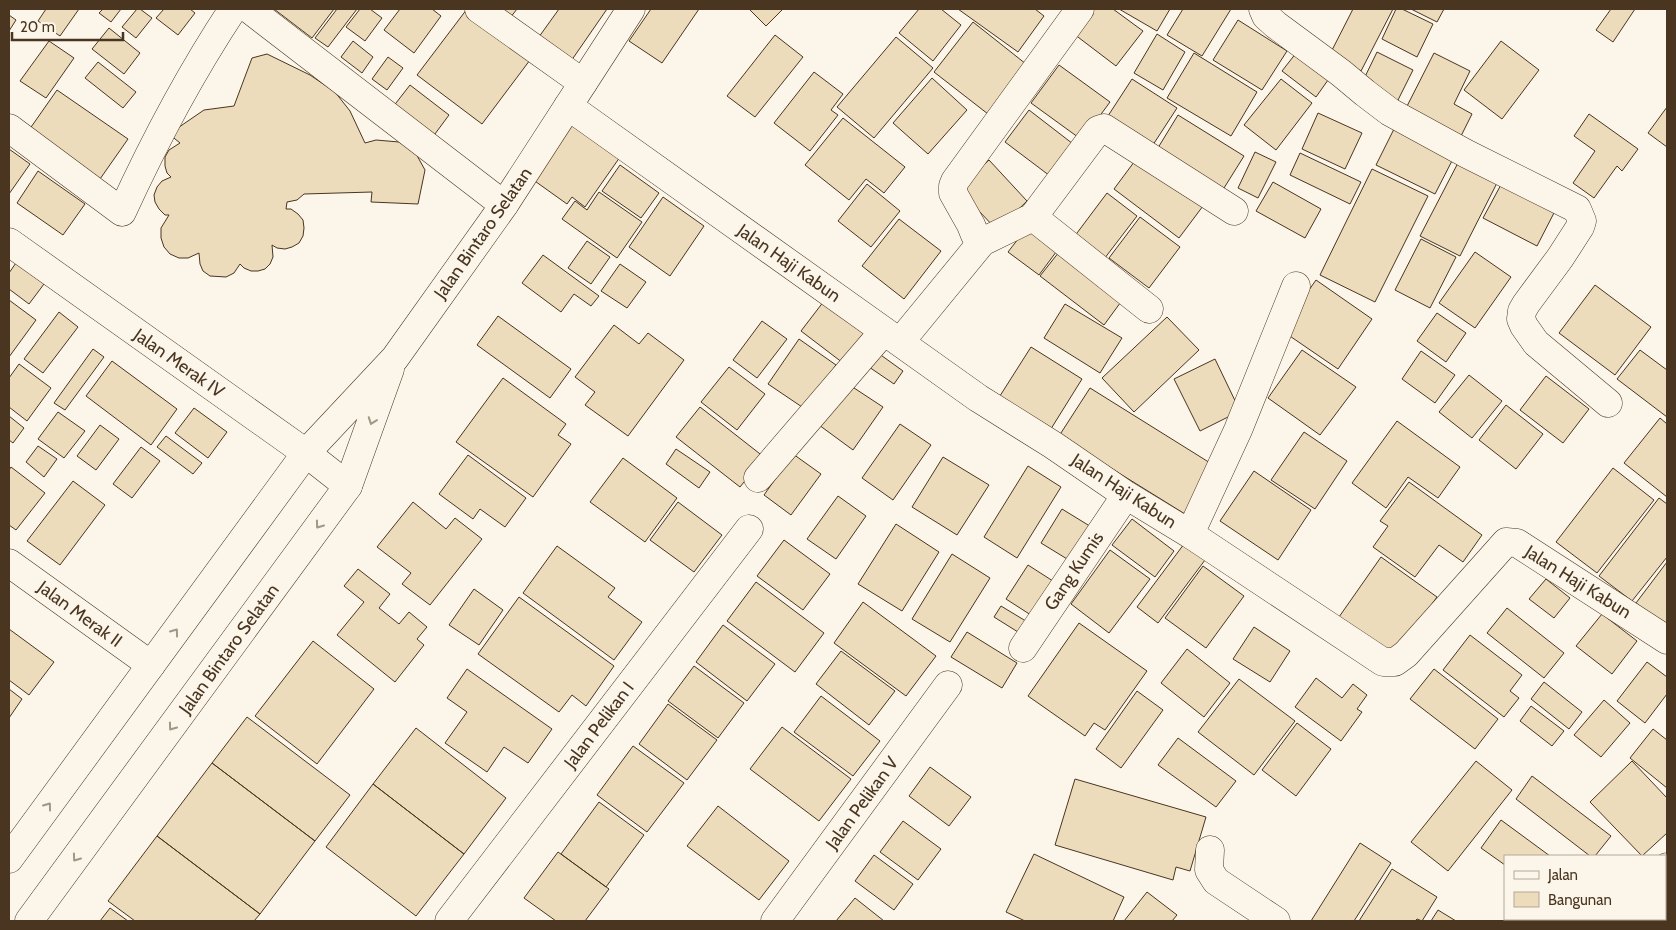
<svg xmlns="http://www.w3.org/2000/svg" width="1676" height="930" font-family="Cabin,sans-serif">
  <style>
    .building { fill: #ecdcbc; stroke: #4a3520 }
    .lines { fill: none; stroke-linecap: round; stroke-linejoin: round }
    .street-casing { stroke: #4a3520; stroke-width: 29 }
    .secondary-casing { stroke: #4a3520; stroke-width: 29 }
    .street { stroke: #fbf6e9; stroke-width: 28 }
    .secondary { stroke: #fbf6e9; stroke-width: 28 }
    .oneway { stroke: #a29684 }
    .labels { text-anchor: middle; stroke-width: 4; stroke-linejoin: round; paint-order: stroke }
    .street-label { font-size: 18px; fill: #4a3520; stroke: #fbf6e9 }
  </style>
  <rect width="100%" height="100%" fill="#fbf6e9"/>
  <path class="building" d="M46,9H79L60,36L38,21Z
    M103,9H121L111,22L99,13Z
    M137,9H140L152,18L136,38L122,27Z
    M164,9H190L195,13L178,35L156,18Z
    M274,9H334L312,38Z
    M337,9H357L328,47L315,38Z
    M360,9H370L382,18L365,41L346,27Z
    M400,9H432L441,16L414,53L384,30Z
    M467,9L533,56L482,124L417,75Z
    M497,9H517L510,18Z
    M559,9H607L569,64L536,41Z
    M651,9H699L662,63L629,41Z
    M749,9H783L766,26Z
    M919,9H941L961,25L933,61L899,33Z
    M958,9H1035L1044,16L1018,52Z
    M1086,9H1113L1143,31L1116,66L1070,31Z
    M1119,9H1170L1157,31Z
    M1183,9H1231L1202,56L1167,35Z
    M1353,9H1393L1361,71L1329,56Z
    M1396,9H1402L1433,24L1417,57L1382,39Z
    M1411,9H1444L1437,22Z
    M1611,9H1635L1613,42L1596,30Z
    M9,15L16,20L9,31Z
    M1238,20L1287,51L1262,90L1213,60Z
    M973,22L1031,68L988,114L934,72Z
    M109,28L140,53L124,74L92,49Z
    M1157,34L1185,52L1163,90L1134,73Z
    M775,35L803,57L755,117L727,96Z
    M896,37L933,68L874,138L837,107Z
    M49,41L74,58L46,98L20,81Z
    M353,41L373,57L362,73L341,57Z
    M1501,41L1539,70L1502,119L1464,90Z
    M1300,48L1333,73L1316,97L1282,71Z
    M1377,52L1413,70L1396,104L1360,87Z
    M1194,53L1257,92L1231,136L1167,98Z
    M1434,53L1470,71L1454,104L1472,114L1457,144L1402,116Z
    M267,54L310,75L335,92L350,111L365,143L376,140L399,142L415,152L425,170L418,204L371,202L372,192L304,194L297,200L287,202L286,209H291L298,214L303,220L304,228L303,236L299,243L292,247L285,249L277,248L272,245L273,257L270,264L265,269L258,271H251L244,268L240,264L234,273L226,277L210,276L203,271L200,264L199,253L188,258H179L170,254L164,247L161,238V228L169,215H165L159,209L155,202L154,195L157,187L162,181L171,177L167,173L165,166V157L169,150L180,143L169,134L204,110L234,106L252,58Z
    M388,57L403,68L387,90L372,79Z
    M98,62L136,92L123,108L85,78Z
    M1059,65L1110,102L1082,140L1031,103Z
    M814,72L843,94L831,110L838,115L810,151L774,123Z
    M932,78L967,110L928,154L893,123Z
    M1132,79L1177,108L1149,151L1104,122Z
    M1281,79L1312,103L1276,150L1244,125Z
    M410,85L449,115L429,142L389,112Z
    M57,90L128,139L100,179L29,130Z
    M1667,107V147L1648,133Z
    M1029,110L1077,147L1054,179L1005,142Z
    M1318,113L1362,133L1345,169L1302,149Z
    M1589,114L1638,149L1622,171L1617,166L1594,198L1573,183L1595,151L1574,136Z
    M1178,115L1244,156L1219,196L1153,156Z
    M565,118L620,157L585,207L572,197L567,204L525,174Z
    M843,118L905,167L884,193L866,179L849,200L805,165Z
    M1396,125L1455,155L1435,194L1376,165Z
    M9,149L30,164L9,194Z
    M1255,152L1276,162L1258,198L1238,188Z
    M1300,153L1361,182L1350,204L1290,175Z
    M1140,154L1206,202L1179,238L1114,189Z
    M989,160L1027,201L997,230L958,189Z
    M1459,161L1498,181L1460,256L1420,236Z
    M620,165L659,193L641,218L602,191Z
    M1372,169L1428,196L1375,302L1320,275Z
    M38,171L85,204L63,235L17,203Z
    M1503,181L1556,209L1537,246L1483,218Z
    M1273,182L1321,209L1305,238L1256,211Z
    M867,184L900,211L871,247L838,221Z
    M599,192L642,222L617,258L562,219L575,201L587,210Z
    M1107,193L1137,216L1101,263L1071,241Z
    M663,197L704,226L670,276L629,247Z
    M1140,217L1180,247L1149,288L1109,258Z
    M899,219L941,251L904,299L862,266Z
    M1032,221L1062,244L1039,275L1008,252Z
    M1421,239L1456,257L1430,308L1395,290Z
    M587,241L610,257L591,284L568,268Z
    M1063,247L1126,295L1104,325L1040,276Z
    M1475,252L1511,277L1475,328L1439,303Z
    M543,255L599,296L591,306L574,294L561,312L522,283Z
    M18,260L47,280L29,304L9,289V273Z
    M620,264L646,282L627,308L601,291Z
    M1316,280L1372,319L1338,369L1281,330Z
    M1595,285L1651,327L1615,375L1559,333Z
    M9,300L36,320L9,357Z
    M824,301L870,336L847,366L801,331Z
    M1065,304L1122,338L1100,373L1044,338Z
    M59,312L78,327L43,373L24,359Z
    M1437,313L1466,333L1446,362L1417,341Z
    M498,316L571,369L550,398L477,345Z
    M1167,317L1199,350L1134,412L1102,378Z
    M762,321L787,339L757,378L733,360Z
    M614,325L639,344L648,333L684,360L628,436L585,405L595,392L575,377Z
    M799,339L836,365L805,409L768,384Z
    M1031,347L1082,379L1049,432L998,399Z
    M93,349L104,357L65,410L54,403Z
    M1302,350L1356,387L1320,435L1268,398Z
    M1640,350L1667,370V417L1617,379Z
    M1421,351L1455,375L1435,403L1402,379Z
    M878,353L903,371L894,384L869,367Z
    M1215,359L1240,411L1200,431L1174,379Z
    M112,361L177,409L151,445L86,396Z
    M19,364L51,388L27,421L9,407V378Z
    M729,367L765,394L737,430L701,402Z
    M1469,375L1502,401L1472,438L1439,412Z
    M1546,376L1589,409L1563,443L1520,410Z
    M503,378L566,424L558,435L571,444L533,497L456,442Z
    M848,384L883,407L853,450L819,425Z
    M1090,388L1215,466L1185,514L1059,436Z
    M1506,405L1543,434L1516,469L1479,440Z
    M700,407L764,457L740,487L676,437Z
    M194,408L227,432L208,458L175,433Z
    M58,412L85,431L64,458L38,439Z
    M9,416L24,428L13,443L9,440Z
    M1660,418L1667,424V497L1624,463Z
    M1397,421L1460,467L1438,498L1408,477L1386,508L1352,483Z
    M900,424L931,445L893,500L862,478Z
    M100,425L119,439L96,470L77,456Z
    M1304,432L1347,461L1315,509L1271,480Z
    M166,436L202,463L193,474L157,447Z
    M38,446L57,459L44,477L26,462Z
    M141,447L160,461L132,498L113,484Z
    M676,449L710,472L699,488L666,464Z
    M793,454L821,474L791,515L764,495Z
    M468,455L526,498L505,527L480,509L473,519L439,494Z
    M943,457L989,485L957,535L912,507Z
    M623,458L677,498L645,542L590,502Z
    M1028,466L1061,487L1017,558L984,537Z
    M11,467L45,493L16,530L9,525V470Z
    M1613,468L1654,500L1597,573L1556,542Z
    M1254,471L1311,510L1278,560L1220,521Z
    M73,481L105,505L60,565L27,541Z
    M1409,482L1482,535L1463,562L1439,545L1415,577L1373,547L1388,526L1380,521Z
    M838,496L866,516L836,559L807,539Z
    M1659,498L1667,504V557L1632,601L1599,576Z
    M413,502L446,529L455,518L482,539L430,605L402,584L411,573L377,547Z
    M678,502L722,535L694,572L650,540Z
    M1062,509L1093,528L1072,562L1041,543Z
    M1132,519L1174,551L1155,577L1112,545Z
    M896,524L939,552L902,611L858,584Z
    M784,540L830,574L803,610L757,576Z
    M1184,544L1205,560L1158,623L1137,607Z
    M557,546L615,588L608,597L642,622L614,660L523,593Z
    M1110,550L1150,579L1109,633L1071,604Z
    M952,554L990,578L950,642L912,619Z
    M1381,557L1437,597L1394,656L1339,617Z
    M1667,562V628L1636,603Z
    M1028,565L1056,583L1034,617L1006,599Z
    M1203,566L1244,596L1206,648L1165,618Z
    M358,569L390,594L379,608L399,624L409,612L427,627L417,639L424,645L395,682L337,635L364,602L344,586Z
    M1546,579L1570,598L1554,618L1529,599Z
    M756,582L824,633L795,672L727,621Z
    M474,589L503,610L479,645L449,625Z
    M519,597L614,666L586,706L572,695L559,712L478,654Z
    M863,602L936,656L906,696L834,643Z
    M1001,606L1034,626L1026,637L994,617Z
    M1507,608L1564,653L1544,678L1487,633Z
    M1602,614L1637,641L1612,674L1576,646Z
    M1079,623L1147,671L1105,730L1094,723L1085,736L1028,696Z
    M723,625L775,664L747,701L696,662Z
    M1254,627L1290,651L1270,682L1233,659Z
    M9,629L54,662L29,695L9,680Z
    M967,632L1017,663L1002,688L951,657Z
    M1470,635L1522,675L1510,691L1519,698L1504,717L1443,670Z
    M313,641L374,689L317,764L255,716Z
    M1187,649L1230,683L1204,717L1161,683Z
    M841,651L895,691L869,725L816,684Z
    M1647,662L1667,677V694L1645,723L1617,701Z
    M694,666L744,703L718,738L668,701Z
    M467,669L552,729L528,763L504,747L487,772L445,743L467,712L447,698Z
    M1434,669L1498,719L1475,749L1410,699Z
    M1316,678L1342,698L1353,684L1367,695L1357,709L1362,712L1341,741L1295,707Z
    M1239,679L1295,721L1254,775L1198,732Z
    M1544,682L1582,712L1569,729L1531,699Z
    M9,689L22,699L9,718Z
    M1137,691L1163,710L1121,768L1096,749Z
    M821,696L880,741L853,776L794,732Z
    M1604,700L1630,723L1601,757L1574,735Z
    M668,704L717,740L687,780L639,744Z
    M1531,706L1564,731L1552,746L1520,721Z
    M247,717L350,795L315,841L212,763Z
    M1297,723L1331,749L1296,796L1262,770Z
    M782,727L851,779L819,821L750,769Z
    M416,728L506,798L464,854L373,784Z
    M1653,729L1667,740V788L1630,758Z
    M1178,738L1236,781L1216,807L1158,765Z
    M633,746L684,783L647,832L597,795Z
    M1476,761L1512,790L1448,871L1411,842Z
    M1632,761L1667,798V833L1642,856L1590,802Z
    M212,763L315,841L260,914L157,836Z
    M930,767L971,797L949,826L909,796Z
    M1532,776L1611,836L1595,856H1590L1516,799Z
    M1075,779L1206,817L1190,871L1176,867L1173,880L1055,845Z
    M373,784L464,854L416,916L326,847Z
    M599,802L644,835L606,887L561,854Z
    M718,806L789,861L759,900L687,846Z
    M1501,820L1550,856H1505V865L1481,848Z
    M903,821L941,849L918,880L880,852Z
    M157,836L260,914L254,921H135L108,901Z
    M1360,843L1391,863L1354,921H1311Z
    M558,852L609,889L585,921H556L524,898Z
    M1034,854L1124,897L1113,921H1025L1006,912Z
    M874,855L913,884L894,910L855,881Z
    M1392,869L1437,897L1422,921L1417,919L1415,921H1359Z
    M1147,892L1177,915L1172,921H1124Z
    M855,898L884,921H836Z
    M110,908L128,921H100Z
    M1438,910L1456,921H1431Z
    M1549,919H1603L1601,921H1547Z
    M1633,919H1660L1664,921H1631Z"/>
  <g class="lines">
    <g class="street-casing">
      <path id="street" d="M249,9L504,205
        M479,9L583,83
        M1263,9L1266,16L1276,25L1341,73L1365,93L1390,112L1467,154L1577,209L1582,221L1580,227L1560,258L1526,304L1522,311L1521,319L1524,326L1536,343L1608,403
        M568,106L978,398L1053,445L1126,495L1190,534L1383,662H1395L1406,654L1506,542L1517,543L1667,640
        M9,128L122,212C154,142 190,74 233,9
        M1033,217L1149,309
        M9,242L306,453L348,486
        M982,242L1033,217L1098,130L1104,128L1234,211
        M900,342L982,242L975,235L971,225L953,193V186L955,181L1080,9
        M758,478L884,331
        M1190,534L1238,430L1296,286
        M9,563L151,665
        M1023,648L1126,495
        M1210,850L1209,870L1216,881L1276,921
        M1665,871L1667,867
        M449,921L749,529
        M775,921L948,685
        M1626,921L1628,919"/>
    </g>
    <g class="secondary-casing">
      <path id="secondary" d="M9,859L306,453L395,358L504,205L631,9
        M29,921L348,486L390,369"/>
    </g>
    <use href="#street" class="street"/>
    <use href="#secondary" class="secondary"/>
  </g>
  <defs><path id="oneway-chevron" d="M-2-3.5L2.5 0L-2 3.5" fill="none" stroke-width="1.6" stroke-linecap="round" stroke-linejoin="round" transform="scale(1.25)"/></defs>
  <g class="oneway">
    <use href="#oneway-chevron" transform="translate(372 421) rotate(110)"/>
    <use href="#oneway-chevron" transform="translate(319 525) rotate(126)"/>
    <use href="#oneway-chevron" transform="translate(175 632) rotate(-54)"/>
    <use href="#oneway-chevron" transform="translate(172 727) rotate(126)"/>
    <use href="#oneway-chevron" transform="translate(48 806) rotate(-54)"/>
    <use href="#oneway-chevron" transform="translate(76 858) rotate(126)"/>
  </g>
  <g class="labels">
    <g class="street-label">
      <text transform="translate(483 233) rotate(-55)" y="6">Jalan Bintaro Selatan</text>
      <text transform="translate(789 263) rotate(35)" y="6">Jalan Haji Kabun</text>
      <text transform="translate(179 363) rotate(35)" y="6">Jalan Merak IV</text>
      <text transform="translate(1124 491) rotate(33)" y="6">Jalan Haji Kabun</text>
      <text transform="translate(1074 571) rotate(-56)" y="6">Gang Kumis</text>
      <text transform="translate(1578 582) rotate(32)" y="6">Jalan Haji Kabun</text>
      <text transform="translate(80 614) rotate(36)" y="6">Jalan Merak II</text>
      <text transform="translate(229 649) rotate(-54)" y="6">Jalan Bintaro Selatan</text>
      <text transform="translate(599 725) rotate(-53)" y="6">Jalan Pelikan I</text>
      <text transform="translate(862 803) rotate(-54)" y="6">Jalan Pelikan V</text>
    </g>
  </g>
  <rect width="1676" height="930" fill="none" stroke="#4a3520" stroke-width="20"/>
  <rect x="1504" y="855" width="162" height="65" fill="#fbf6e9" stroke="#b4a999"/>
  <rect x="1514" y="871" width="25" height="8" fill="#fbf6e9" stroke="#b4a999"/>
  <text x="1548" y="880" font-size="15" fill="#4a3520">Jalan</text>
  <rect x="1514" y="892" width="25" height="15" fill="#ecdcbc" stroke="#b4a999"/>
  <text x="1548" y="905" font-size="15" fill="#4a3520">Bangunan</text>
  <path d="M12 32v8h111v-8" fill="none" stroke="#4a3520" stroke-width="2.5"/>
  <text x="20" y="32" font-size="15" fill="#4a3520" stroke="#fbf6e9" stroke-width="4" paint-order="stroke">20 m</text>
</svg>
